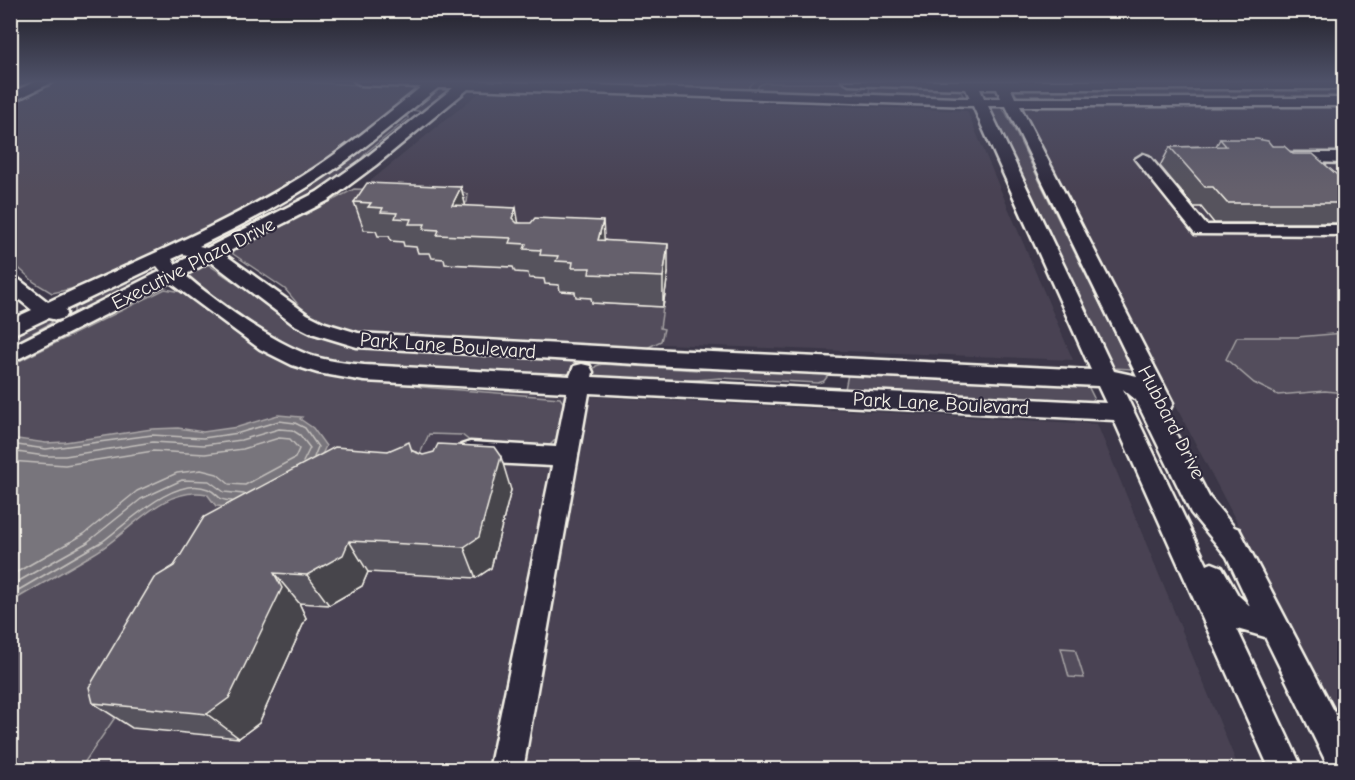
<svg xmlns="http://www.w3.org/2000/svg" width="1355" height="780" font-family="'Comic Neue',sans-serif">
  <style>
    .built { fill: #484352 }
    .green { fill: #534e5c; stroke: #a4a0a2; stroke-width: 1.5 }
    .water { fill: #78747b; stroke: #aaa6a7; stroke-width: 1.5 }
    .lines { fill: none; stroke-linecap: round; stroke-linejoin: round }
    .shore-far1 { stroke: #c2bfbc; stroke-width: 1.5 }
    .shore { stroke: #c2bfbc; stroke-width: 2 }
    .minor-casing { stroke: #f4f1e8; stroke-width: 5 }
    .minor { fill: #2f2a3d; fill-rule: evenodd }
    .wall { fill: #57535d; stroke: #f4f1e8; stroke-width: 1.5 }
    .shaded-wall { fill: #47444c; stroke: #f4f1e8; stroke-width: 1.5 }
    .building { fill: #65616c; stroke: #f4f1e8; stroke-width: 1.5 }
    .labels { text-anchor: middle; stroke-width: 4.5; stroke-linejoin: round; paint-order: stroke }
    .street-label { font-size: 20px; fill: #f4f1e8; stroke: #2f2a3d }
  </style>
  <rect width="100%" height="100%" fill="#3b3647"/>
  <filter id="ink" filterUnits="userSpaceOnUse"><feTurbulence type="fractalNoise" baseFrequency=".0167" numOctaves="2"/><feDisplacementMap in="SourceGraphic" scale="12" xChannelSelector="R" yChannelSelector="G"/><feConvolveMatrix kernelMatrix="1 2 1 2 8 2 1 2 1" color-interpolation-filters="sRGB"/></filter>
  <g filter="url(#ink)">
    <path class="built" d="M480,92L967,111L1073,360L410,334L302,305L236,251L358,191Z
      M1018,106H1344V726Z
      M254,346L293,366L355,379L390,381L422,387L1097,424L1239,769L11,770Z"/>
    <path class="green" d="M11,81H278L405,87L413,89L415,92L338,154L266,199L126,267L71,289L52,293L34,282L11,261Z
      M615,81H755L750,86L749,91L615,86L613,84Z
      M764,83H858L863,88C852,97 772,95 757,89L759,85Z
      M870,85L958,87L964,97L958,98L872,93L869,92Z
      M436,87H453L422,112L408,109Z
      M1333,88L1344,98L1024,99L1018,97L1012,89Z
      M989,105H999L1006,113L1132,369L1112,368L989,113Z
      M399,116L408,117V119L368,151L351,170L320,192L211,247L201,244L284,202Z
      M354,189L463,192L468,195L467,202L451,215L381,231L420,247L418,252L434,253L448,259L446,264L516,267L593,298L592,303L663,307L660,328L664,329L661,341L647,348L360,334L322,323L301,308L285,289L233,254L234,248L272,229L289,223Z
      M206,263L308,332L351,344L577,359L571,373L566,376L359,366L317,358L280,343L186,276L185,274Z
      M150,268L157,274L77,315L74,314V308L71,307Z
      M165,289L182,292L254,346L277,359L324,375L390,381L422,387L560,398L565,405L558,437L550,445L537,449L475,445L462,435L429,434L419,456L116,716L80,769H11V365Z
      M47,317L52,319L51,323L11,345V334Z
      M1344,333V393L1325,391L1278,395L1254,383L1226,359L1237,337H1297Z
      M602,364L698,370L755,366L824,372L827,377L824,381L818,383L720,378L672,382L593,376L592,371L596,366Z
      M848,374L1087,384L1094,398L1091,403L847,390L845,389Z
      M1061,648L1075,649L1084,678L1069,677Z"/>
    <path class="water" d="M278,415L302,417L300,419L313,428L326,446L313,473L250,508L216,506L207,494C162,485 130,533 95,553C67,570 39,585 11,602V438L46,443L65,442L152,429L178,428L203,432L238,427Z"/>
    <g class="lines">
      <path class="shore-far1" d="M10,444L46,449L152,435L203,438L239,433L279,421L295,423L305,428L318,447L314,457
        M10,451L45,456H65L153,442L204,445L241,440L279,429L292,430L300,435L310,448L303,462
        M10,461L65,465L153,451L205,454L243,449L279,438L290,439L299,449L295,458L245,485L229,484L217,474L201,470L177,473L137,491L84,534L67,544
        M85,544L141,499L182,480L209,481L224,492L244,494
        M99,544C124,527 174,474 208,489C220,494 215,500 232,501"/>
      <path class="shore" d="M10,576L70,542
        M10,586L88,542
        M10,595L101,542"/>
      <g class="minor-casing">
        <path id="minor" d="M37,81H55L10,103V93Z
          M354,81H482L957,98H970L966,89L849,85L842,81H1344V89H1011L1015,98H1344V106H1020L1173,403L1170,409L1164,411L1209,497L1234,527L1239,529L1344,730V770H1330L1265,637L1237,629L1303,770H1270L1114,420L589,393L523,770H489L552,466L470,462L461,459L458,452L461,445L470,442L556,447L567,392L364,381L318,373L292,365L260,349L170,282L10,363V347L161,271L157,266L65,310L67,313L64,318L57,320L48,318L10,336V320L32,310L10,292V276L17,278L48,302C133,262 220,227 301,177C343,151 382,118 421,87L361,85ZM438,88H453L364,159L317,192L207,248L199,246C245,224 290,200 332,171C369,145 403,116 438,88ZM468,89L973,106L1091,370L670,350L358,333L325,323L307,314L224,254L329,200L376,165ZM980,89H997L1001,98H984ZM988,106H1006L1137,376L1114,371ZM183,254L191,256L175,264L172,259ZM210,261L293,324L311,333L357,347L670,366L1098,386L1106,403L592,377L593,372L590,366L582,364L574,366L570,376L364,365C346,363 327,361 309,355C272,342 215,301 185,275ZM1123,389L1136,400L1191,513L1227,557L1250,606L1238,595L1222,567L1212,563L1207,565Z
          M1289,153H1344V163L1283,161L1281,158Z
          M1143,154L1149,156L1206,225H1344V235L1195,234L1135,159Z"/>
      </g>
      <use href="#minor" class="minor"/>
    </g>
    <path class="wall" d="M1220,139L1272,146L1293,154L1344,181V224V223H1214L1201,207H1194L1160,166L1170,147L1216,146Z
      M461,187L465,206L519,223L605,240L668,273L663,307L592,303L591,298L576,297L575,292L560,291L559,285L545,284L544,279L529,278L528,273L515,272L513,267L445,264L444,259L432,258L430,253H418L416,247L404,246L403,242L391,241L389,236H378L376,231L364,230L354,202Z
      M388,451H413L511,490L491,568L476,578L368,572L362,586L329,605L299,603L306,618L259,723L239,738L132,728L93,703L174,566Z"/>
    <path class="shaded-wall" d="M461,187L468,216L452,205Z
      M516,208L521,237L512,218Z
      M603,221L605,250L598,240Z
      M668,244V273L663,307V277Z
      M501,457L511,490L491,568L476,578L464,547Z
      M349,541L368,572L362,586L329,605L307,575Z
      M274,573L299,603L306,618L259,723L239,738L207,714Z"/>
    <path class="building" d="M1220,139H1257L1268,141L1272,146H1284L1293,154H1313L1344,181V203H1227L1213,187H1205L1170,147L1226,146Z
      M367,183L461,187L452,205L516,208L512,218L517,223H531L535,218L603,221L598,240L668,244L663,277L589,274L590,268H572L573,262L556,261L558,256L540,255L541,250L524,249L526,244L509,243L511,238L437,235L439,230L423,229L425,224H409L411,219L395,218L397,213L381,212L383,208L368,207L371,203L354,202Z
      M409,442L412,451L423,455L434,452L438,444L494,447L501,457L479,537L464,547L349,541L343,555L307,575L274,573L282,588L229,698L207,714L93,703L89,687L154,578L174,566L204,517L335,447L388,451Z"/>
  </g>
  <linearGradient id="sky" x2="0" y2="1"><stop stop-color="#201e27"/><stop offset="0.43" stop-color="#4f5269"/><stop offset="1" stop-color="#4f5269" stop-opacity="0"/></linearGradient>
  <rect width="1355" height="190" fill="url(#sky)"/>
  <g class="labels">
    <g class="street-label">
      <text transform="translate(193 263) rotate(-27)" y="7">Executive Plaza Drive</text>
      <text transform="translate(448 345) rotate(4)" y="7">Park Lane Boulevard</text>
      <text transform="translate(941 403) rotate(3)" y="7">Park Lane Boulevard</text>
      <text transform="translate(1172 422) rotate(63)" y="7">Hubbard Drive</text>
    </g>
  </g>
  <rect width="1355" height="780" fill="none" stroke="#2f2a3d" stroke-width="36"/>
  <rect x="18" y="18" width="1319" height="744" fill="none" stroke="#f4f1e8" stroke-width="2" filter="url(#ink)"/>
</svg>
